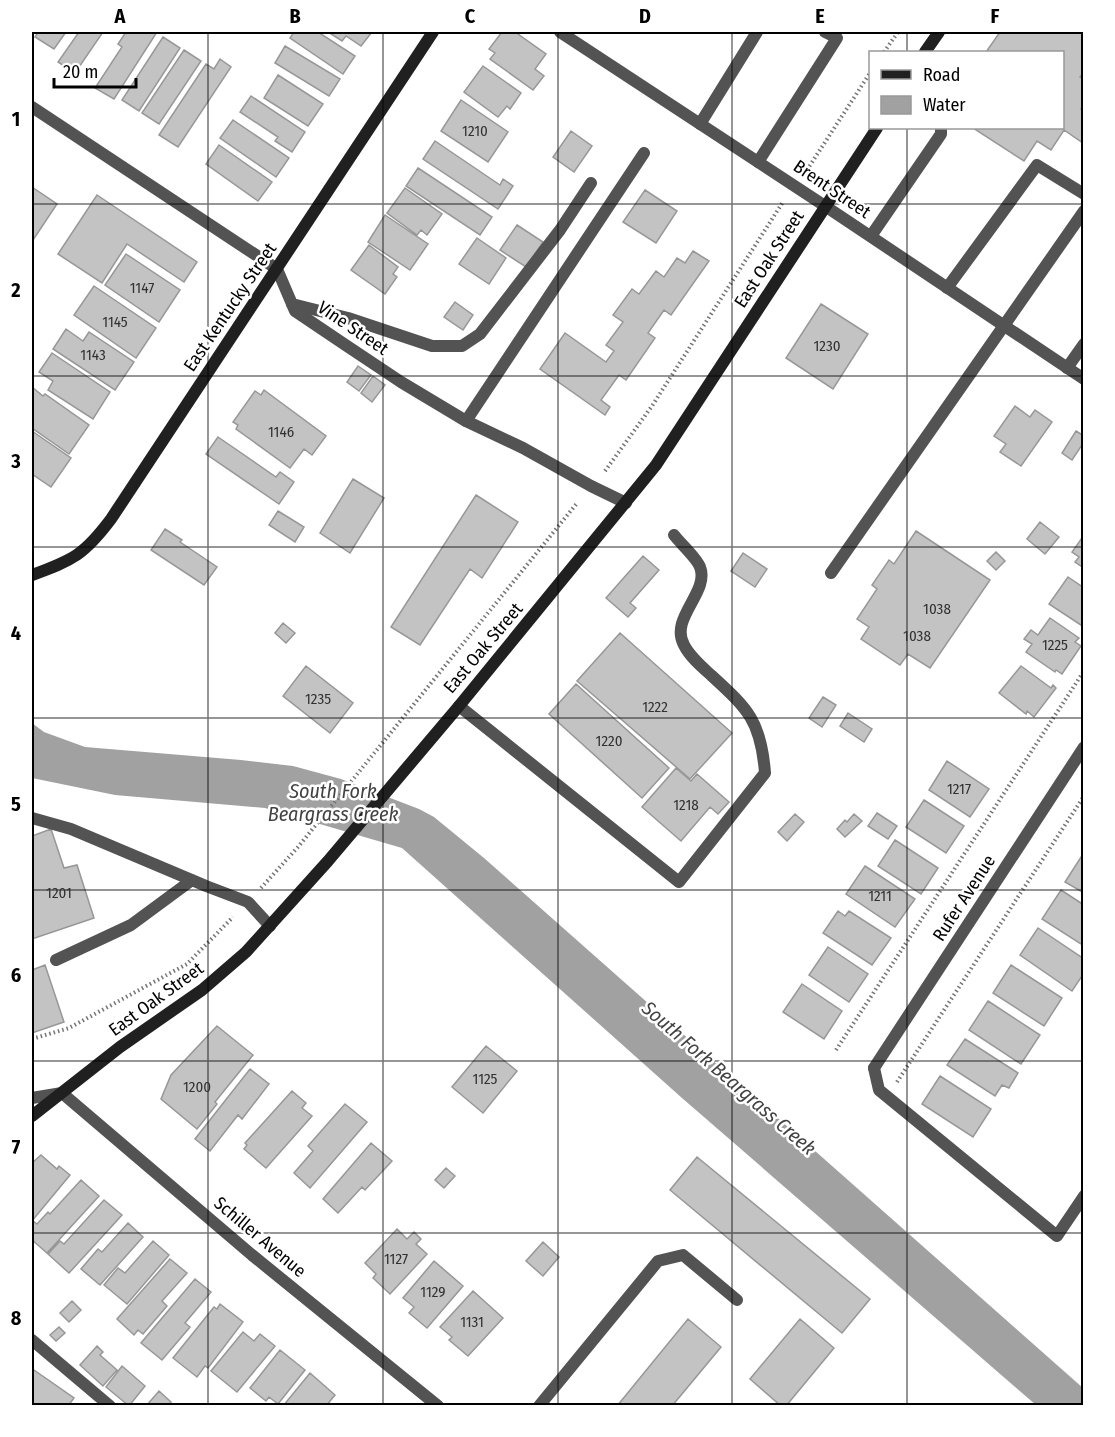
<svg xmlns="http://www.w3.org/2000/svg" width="1115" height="1437" font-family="'Fira Sans Condensed',sans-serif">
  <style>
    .water { fill: #a1a1a1 }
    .building { fill: #c3c3c3; stroke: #979797; stroke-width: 1.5 }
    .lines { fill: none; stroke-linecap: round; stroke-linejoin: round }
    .path { stroke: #757575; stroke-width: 4; stroke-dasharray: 1.5 3; stroke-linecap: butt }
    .lane { stroke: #535353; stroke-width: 12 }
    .street { stroke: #535353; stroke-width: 12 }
    .secondary { stroke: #202020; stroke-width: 12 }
    .grid { fill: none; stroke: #000; stroke-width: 1.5; stroke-opacity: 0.55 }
    .labels { text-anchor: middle; stroke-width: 5; stroke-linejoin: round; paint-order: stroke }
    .number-label { font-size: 15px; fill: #313131 }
    .street-label { font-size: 18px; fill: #000; stroke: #fff }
    .water-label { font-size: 20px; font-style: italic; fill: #424242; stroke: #fff }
    .neatline { fill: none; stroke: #000; stroke-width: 2 }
    .grid-label { font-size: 20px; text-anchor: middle; font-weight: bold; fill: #000 }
  </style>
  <rect width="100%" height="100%" fill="#fff"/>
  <path class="water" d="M32,723L44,732L85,747L241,760L293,766L341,779L419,809L434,817L484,858L1083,1388V1405H1036L682,1098L402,848L265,808L115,795L32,778Z"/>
  <path class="building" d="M38,32H66L54,49L35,37Z
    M79,32H103L75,73L58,62Z
    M126,32H157L114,99L95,88L122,47L118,44Z
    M294,32H318L355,56L343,74L290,38Z
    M328,32H372L361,46L346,36L342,41Z
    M502,32H515L546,54L535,69L544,76L533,90L490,59L495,53L489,49Z
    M1000,32H1084V72L1080,77L1084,79V106L1081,109L1084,111L1083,143L1064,130L1051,150L1037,141L1024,161L973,128H1062V52H986Z
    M163,37L180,48L139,111L122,100Z
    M285,46L340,79L329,96L275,63Z
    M184,50L201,61L159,124L142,113Z
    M220,59L231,67L178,147L159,135L206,64L214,69Z
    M483,66L521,93L510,109L507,106L498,117L464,92Z
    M278,75L323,104L308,126L264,98Z
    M251,96L305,132L292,152L275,141L278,137L240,112Z
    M461,100L508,132L488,162L441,131Z
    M233,120L289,158L276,177L220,138Z
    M571,131L592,146L574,172L553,157Z
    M435,141L500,185L503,179L513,186L498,209L423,159Z
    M219,145L272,182L258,201L206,164Z
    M418,168L492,217L480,235L406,186Z
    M32,187L57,204L33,240L32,239Z
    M405,188L442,214L427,235L421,230L417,235L387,213Z
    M645,190L677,211L656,243L623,222Z
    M97,195L197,262L184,282L127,244L102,283L58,254Z
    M385,215L428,244L410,270L368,242Z
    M517,225L543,242L526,267L500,250Z
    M477,238L506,258L489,284L459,264Z
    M369,245L398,267L393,274L397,277L385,294L351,270Z
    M693,251L709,261L671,315L664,310L648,333L655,338L626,380L619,375L601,400L610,407L605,415L540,369L565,333L606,362L614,351L606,345L623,322L613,315L632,289L639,294L656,271L664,277L677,258L685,263Z
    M126,254L180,290L159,322L105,285Z
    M94,286L156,328L136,358L74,315Z
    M455,302L473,315L463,330L444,317Z
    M821,304L868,334L833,389L786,358Z
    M66,329L83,341L89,332L134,362L115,390L53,349Z
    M52,353L110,392L93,419L48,390L53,381L39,372Z
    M358,366L371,375L359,391L347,382Z
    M373,376L385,385L372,402L361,393Z
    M32,387L43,396L45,394L89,425L69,454L32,428Z
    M264,390L326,436L312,455L304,449L290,468L236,429L238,425L233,422L255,391L261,395Z
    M1015,406L1030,417L1035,410L1052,422L1021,466L1000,452L1006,444L994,436Z
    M32,431L71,458L51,487L32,474Z
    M1076,431L1084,436V442L1072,460L1062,453Z
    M218,437L276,477L280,472L294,482L279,504L206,454Z
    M353,479L384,498L350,553L320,533Z
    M476,495L518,522L482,578L470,569L420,645L391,627Z
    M278,511L304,527L295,542L269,525Z
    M1040,522L1059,537L1045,554L1027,539Z
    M165,529L182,540L180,542L217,567L204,585L151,550Z
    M916,531L990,580L930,668L908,654L900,665L861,639L869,627L857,619L877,589L872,585L889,560L894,564Z
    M1084,535V568L1075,562L1079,557L1072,552Z
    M996,552L1005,561L996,570L987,561Z
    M743,553L767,569L755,587L731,571Z
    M643,556L659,570L630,603L636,608L628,617L606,598Z
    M1068,577L1084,588V627L1049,604Z
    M1050,618L1079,638L1075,642L1081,646L1062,674L1056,670L1055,672L1026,652L1032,644L1024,639L1031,630L1038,635Z
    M283,623L295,633L286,643L275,633Z
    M620,633L732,733L690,779L577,681Z
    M306,666L353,703L330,733L283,696Z
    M1021,666L1051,688L1053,685L1056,688L1034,717L1027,711L1026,714L999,693Z
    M576,684L669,768L642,798L549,714Z
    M823,697L836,705L822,727L809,718Z
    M848,713L872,729L864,742L840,726Z
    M947,761L989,789L970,817L929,790Z
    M676,768L691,781L697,774L729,802L718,814L710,807L681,841L642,807Z
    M924,800L964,826L946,853L906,827Z
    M877,813L897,826L888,839L868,826Z
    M795,814L804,822L787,841L778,832Z
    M854,814L862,821L845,837L837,829L845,820L847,822Z
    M51,829L64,868L77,865L94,918L32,939V836Z
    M895,840L938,868L921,894L878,866Z
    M1083,854H1084V893L1065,882Z
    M865,866L915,899L895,927L846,894Z
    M1061,890L1084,905V946L1042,919Z
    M838,911L845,916L849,911L891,938L872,965L823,933Z
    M1038,928L1084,959V973L1072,991L1020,955Z
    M828,947L868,974L849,1002L809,975Z
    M45,965L64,1022L32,1033V970Z
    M1011,965L1062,998L1044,1026L993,993Z
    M802,984L842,1011L824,1039L783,1012Z
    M988,1001L1040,1035L1021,1064L969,1030Z
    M217,1026L253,1055L215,1102L217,1104L197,1129L161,1099L171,1075Z
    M965,1039L1018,1073L1009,1088L1002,1085L995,1096L947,1065Z
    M486,1046L517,1071L483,1113L452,1087Z
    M250,1069L269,1084L242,1119L238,1115L210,1151L195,1139Z
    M940,1076L991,1109L973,1137L922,1104Z
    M292,1091L306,1103L302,1108L312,1116L266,1168L244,1149L247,1145L245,1143Z
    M345,1104L367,1122L310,1188L294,1173L313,1151L308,1146Z
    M371,1143L392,1161L365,1190L362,1187L338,1213L323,1199Z
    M41,1155L57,1169L59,1166L70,1175L32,1221V1163Z
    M697,1157L870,1299L842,1333L670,1190Z
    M446,1168L455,1176L444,1188L435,1180Z
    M81,1180L99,1196L47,1253L32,1240V1223L33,1221L37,1224L48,1212L50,1214Z
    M104,1200L122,1215L69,1273L48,1254L60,1241L64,1244Z
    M128,1223L143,1237L100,1285L81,1269L98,1249L102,1252Z
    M397,1229L407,1239L414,1232L421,1239L416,1244L427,1254L390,1294L373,1278L376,1274L365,1263Z
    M153,1241L169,1255L127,1304L104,1285L118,1268L125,1273Z
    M543,1242L559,1257L543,1276L526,1261Z
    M170,1259L187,1273L162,1301L167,1306L143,1334L138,1330L134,1335L117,1319Z
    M434,1261L463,1286L427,1328L409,1313L414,1307L403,1298Z
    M195,1279L211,1292L185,1323L190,1327L162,1360L141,1343Z
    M473,1291L503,1318L468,1356L449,1340L452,1337L440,1327Z
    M72,1301L81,1310L69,1322L60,1313Z
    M220,1304L243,1322L208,1368L205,1366L197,1377L173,1358L214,1307L217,1309Z
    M688,1319L721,1347L672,1406H617Z
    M800,1319L834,1348L786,1406H781L750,1379Z
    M59,1327L65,1333L56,1341L50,1335Z
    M243,1332L254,1341L260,1334L275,1346L237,1392L211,1371Z
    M97,1346L103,1352L100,1355L117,1370L103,1386L80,1365Z
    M280,1350L305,1370L278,1404L269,1397L266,1401L250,1388Z
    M122,1366L145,1386L129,1406L106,1387Z
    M34,1370L74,1398L68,1406L32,1405V1373Z
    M310,1373L335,1395L326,1406H283Z
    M159,1391L171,1402L167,1406H146Z"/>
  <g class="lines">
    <path class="path" d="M884,52L898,32
      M807,170L870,73
      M605,471L652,406L783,202
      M261,888L298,847L578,502
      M32,1039L69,1028L187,964L233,917
      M836,1050L1084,671
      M897,1082L1084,796"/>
    <path class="lane" d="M700,124L757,32
      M758,162L837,38L825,32
      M871,236L941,134V128
      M947,288L1037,165L1084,194
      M292,304L348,318L432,346H462L480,334L560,230L591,183
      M1067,368L1084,344
      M466,421L644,153
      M831,573L1084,211
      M459,706L679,882L765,773C761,721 748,709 712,676C702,667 690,657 684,645C669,618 710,592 700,567C697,558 680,543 674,535
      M32,818L71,829L206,886L248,902L270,926
      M56,960L131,925L192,880
      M874,1068L879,1090L1057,1236L1084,1196
      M32,1340L110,1406
      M539,1406L658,1261L683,1255L737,1300"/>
    <path class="street" d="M560,32L825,206L1084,379
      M32,107L277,269L295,311L344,344L401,382L466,421L523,448L591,486L626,503
      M874,1068L1084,747
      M32,1098L62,1093L252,1255L438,1406"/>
    <path class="secondary" d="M925,52L939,32
      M32,575C73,560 84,555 111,519L433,32
      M32,1116L120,1047L202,990L246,952L328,861L459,706L656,465L877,128"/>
  </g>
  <path class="grid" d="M208,32V1406M383,32V1406M558,32V1406M732,32V1406M907,32V52M907,128V1406M32,204H1084M32,376H1084M32,547H1084M32,718H1084M32,890H1084M32,1061H1084M32,1233H1084"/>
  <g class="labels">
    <g class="number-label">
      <text x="475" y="136">1210</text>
      <text x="142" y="293">1147</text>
      <text x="115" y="327">1145</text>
      <text x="827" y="351">1230</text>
      <text x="93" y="360">1143</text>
      <text x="281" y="437">1146</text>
      <text x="937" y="614">1038</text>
      <text x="917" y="641">1038</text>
      <text x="1055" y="650">1225</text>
      <text x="318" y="704">1235</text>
      <text x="655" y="712">1222</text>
      <text x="609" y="746">1220</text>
      <text x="959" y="794">1217</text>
      <text x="686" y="810">1218</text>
      <text x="59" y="898">1201</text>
      <text x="880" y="901">1211</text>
      <text x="485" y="1084">1125</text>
      <text x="197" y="1092">1200</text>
      <text x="396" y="1264">1127</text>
      <text x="433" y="1297">1129</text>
      <text x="472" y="1327">1131</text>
    </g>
    <g class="street-label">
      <text transform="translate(832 189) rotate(34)" y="6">Brent Street</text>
      <text transform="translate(769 259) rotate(-57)" y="6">East Oak Street</text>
      <text transform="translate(230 307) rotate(-56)" y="6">East Kentucky Street</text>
      <text transform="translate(353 328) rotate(34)" y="6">Vine Street</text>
      <text transform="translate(483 648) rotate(-50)" y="6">East Oak Street</text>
      <text transform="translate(964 898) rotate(-57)" y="6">Rufer Avenue</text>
      <text transform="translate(156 999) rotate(-36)" y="6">East Oak Street</text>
      <text transform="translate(260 1237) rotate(40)" y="6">Schiller Avenue</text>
    </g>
    <g class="water-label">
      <text x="333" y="798">South Fork<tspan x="333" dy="23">Beargrass Creek</tspan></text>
      <text transform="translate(729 1078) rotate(41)" y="7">South Fork Beargrass Creek</text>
    </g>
  </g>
  <rect width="1115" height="1437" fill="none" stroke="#ffffff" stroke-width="66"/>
  <rect x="869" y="51" width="195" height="78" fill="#ffffff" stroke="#999999" stroke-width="1.5"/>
  <rect x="881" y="70" width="30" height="9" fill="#202020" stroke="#999999" stroke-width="1.5"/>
  <text x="923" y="81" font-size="18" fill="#000000">Road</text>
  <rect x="881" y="96" width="30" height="18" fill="#a1a1a1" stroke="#999999" stroke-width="1.5"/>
  <text x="923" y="111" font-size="18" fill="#000000">Water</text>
  <path d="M54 78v9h82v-9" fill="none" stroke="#000000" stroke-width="3"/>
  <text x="63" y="78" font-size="18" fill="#000000" stroke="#ffffff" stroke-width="4.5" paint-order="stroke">20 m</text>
  <rect x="33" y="33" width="1049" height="1371" class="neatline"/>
  <g class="grid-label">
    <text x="120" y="23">A</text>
    <text x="295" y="23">B</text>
    <text x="470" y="23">C</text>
    <text x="645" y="23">D</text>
    <text x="820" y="23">E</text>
    <text x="995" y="23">F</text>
    <text x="16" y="126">1</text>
    <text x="16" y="297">2</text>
    <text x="16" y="468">3</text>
    <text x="16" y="640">4</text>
    <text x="16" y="811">5</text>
    <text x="16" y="982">6</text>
    <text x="16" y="1154">7</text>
    <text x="16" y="1325">8</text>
  </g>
</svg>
